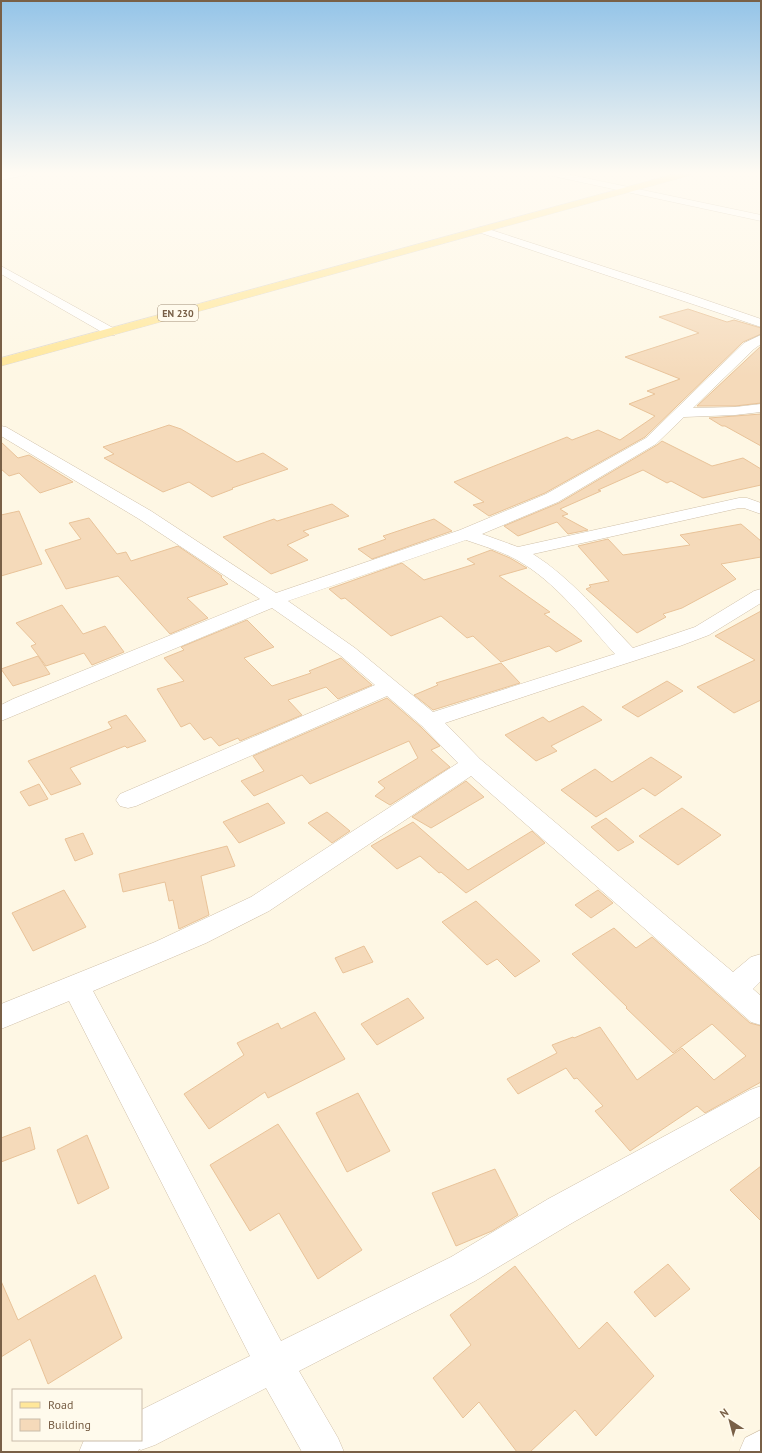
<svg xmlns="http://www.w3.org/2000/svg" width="762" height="1453" font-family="'PT Sans',sans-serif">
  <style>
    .building { fill: #f5daba; stroke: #e9c399 }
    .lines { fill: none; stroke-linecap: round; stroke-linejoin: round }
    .street-casing { stroke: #d0c0a9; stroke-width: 1 }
    .primary-casing { stroke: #dfd9d3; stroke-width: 1 }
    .street { fill: #fff; fill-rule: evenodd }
    .primary { fill: #ffe79a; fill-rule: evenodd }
    .labels { text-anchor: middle; stroke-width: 3; stroke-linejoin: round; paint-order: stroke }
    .shield { fill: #fffaec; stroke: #a18e78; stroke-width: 1 }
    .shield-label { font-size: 10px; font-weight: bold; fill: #796047 }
  </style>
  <rect width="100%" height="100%" fill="#fef7e4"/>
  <path class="building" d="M688,309L727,322L734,320L761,328V334L743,342L645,437L545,493L489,516L473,505L484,502L454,482L567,437L572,440L598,430L620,440L655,416L629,404L655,394L647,391L680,379L625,357L699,333L659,317Z
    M761,346V403L735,406H697Z
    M761,414V446L725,426H722L709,418Z
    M169,425L181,429L237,462L263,453L288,469L232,488L233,489L212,497L189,482L163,492L104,458L114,454L103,447Z
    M662,441L712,466L743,458L761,469V485L703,498L671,481L667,483L643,470L598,490L601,491L560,509L568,514L562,516L588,530L568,534L557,522L518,536L504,526L559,503L657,445Z
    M1,442L18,458L29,455L73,482L40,493L19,473L9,476L1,469Z
    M332,504L349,516L303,531L309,535L287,545L308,560L271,574L223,537L274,519L277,521Z
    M19,511L42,564L1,576V515Z
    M89,518L117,554L126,552L131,561L178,546L222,576L221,577L228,584L187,598L208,618L170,634L118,576L66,589L45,550L81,539L69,523Z
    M434,519L452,531L372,559L358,549L386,539L383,536Z
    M741,524L761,541V557L721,564L736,579L682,608L663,614L666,617L637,633L586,589L591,587L589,585L609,581L578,546L608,539L623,555L690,545L680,535Z
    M491,550L510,558L527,568L499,576L550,612L544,614L582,641L556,652L549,646L501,662L473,636L467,638L441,616L391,636L345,598L341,599L329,589L402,563L424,580L475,564L467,559Z
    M62,605L83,634L105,626L124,652L92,665L84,653L46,666L31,646L36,644L16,623Z
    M761,611V700L734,713L697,687L755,660L715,636Z
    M247,620L274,647L244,658L272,686L311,673L309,671L341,658L372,685L338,699L326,687L288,700L302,715L240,741L238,738L219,746L211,737L204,740L190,723L181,727L157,689L184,681L164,658L184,650L181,647Z
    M38,656L50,674L13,686L1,669Z
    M501,663L520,683L433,710L414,695L438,685L436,683Z
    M667,681L683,691L638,717L622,707Z
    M387,698L421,727L440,746L431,750L450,767L390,805L375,796L385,788L378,782L418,758L409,741L310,784L302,775L254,796L241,781L264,771L253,756Z
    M583,706L602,720L551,746L557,751L536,761L505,735L543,717L549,722Z
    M126,715L146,741L127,748L125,746L70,768L81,784L51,795L28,761L112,728L108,722Z
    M651,757L682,777L655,796L643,788L596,817L561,790L595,769L612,782Z
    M466,781L484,797L431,828L412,817Z
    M39,784L48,799L29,806L20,792Z
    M268,803L285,823L239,843L223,822Z
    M682,808L721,835L678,865L639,836Z
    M327,812L350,831L332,843L308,823Z
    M606,818L634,842L618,851L591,827Z
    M413,822L468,870L532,831L545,843L466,893L441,872L439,873L420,856L397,869L371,846Z
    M83,833L93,854L75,861L65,839Z
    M227,846L235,866L201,876L209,915L179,929L173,900L169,901L165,882L123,892L119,874Z
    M64,890L86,927L33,951L12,913Z
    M598,890L613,903L591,918L575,905Z
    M476,901L540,961L515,977L497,959L487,965L442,922Z
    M614,928L636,948L652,937L750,1023L761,1026V1082L705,1113L697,1106L630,1151L595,1111L603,1106L577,1078L574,1079L566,1068L518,1094L507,1079L557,1053L552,1045L573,1037L574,1038L600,1027L637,1080L682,1048L714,1080L746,1056L712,1024L673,1053L626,1008L627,1007L572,954Z
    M364,946L373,962L343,973L335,958Z
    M408,998L424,1018L377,1045L361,1024Z
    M315,1012L345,1059L268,1098L265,1092L209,1129L184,1094L244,1055L237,1043L278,1023L281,1029Z
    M358,1093L390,1151L347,1172L316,1113Z
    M278,1124L362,1250L318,1279L279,1213L250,1231L210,1165Z
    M30,1127L35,1149L1,1162V1138Z
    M87,1135L109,1188L78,1204L57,1150Z
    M761,1166V1221L730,1190Z
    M495,1169L518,1215L492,1231L456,1246L432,1193Z
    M668,1264L690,1289L655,1317L634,1292Z
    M515,1266L579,1349L607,1322L654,1376L596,1436L575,1410L530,1452H517L479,1402L463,1418L433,1378L471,1345L450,1315Z
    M95,1275L122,1338L48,1384L30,1339L1,1357V1281L18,1320Z"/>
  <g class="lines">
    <g class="street-casing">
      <path id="street" d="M9,173H27L26,175L1,180V174Z
        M547,173H562L761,215V221L548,175Z
        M482,227L688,294L761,319V327L478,232L477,230L478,228Z
        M1,266L115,329L117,332L115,335H107L1,274Z
        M761,335V344L754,349L693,408L735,407L761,404V412L735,415L684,417L656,444L558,502L482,534L518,547L739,498H747L761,503V514L744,508H739L533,554C571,578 602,616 633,648L695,627L754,591L761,589V603L709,635L680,646L550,688L445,723L480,759L733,972L751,957L761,954V981L753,989L761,996V1025L751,1022L471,776L269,911L206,943L93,991L281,1341L451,1257L548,1199L750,1090L761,1086V1116L572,1223L475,1281L299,1371L338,1438L344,1452H302L266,1388L155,1445L141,1450L139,1449L138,1452H79L84,1440H141V1410L250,1356L69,1001L1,1029V1004L155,942L251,897L458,763L422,726L387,696L136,806L128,808L120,806L116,800L120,794L375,685L341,656L272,608L1,721V705L13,699L260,599L139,519L1,436V426L6,427L151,511L276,593L460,530L546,494L646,438L744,343ZM466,540C483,546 501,551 517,560C555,581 586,622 615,654L433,712L355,648L288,601Z
        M761,1430V1452H739L745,1438Z"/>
    </g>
    <g class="primary-casing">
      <path id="primary" d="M678,173H692L691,175L1,366V358Z"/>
    </g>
    <use href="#street" class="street"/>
    <use href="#primary" class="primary"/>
  </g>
  <linearGradient id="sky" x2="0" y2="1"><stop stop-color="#94c4e8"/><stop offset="0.46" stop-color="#fffbf3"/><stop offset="1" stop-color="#fffbf3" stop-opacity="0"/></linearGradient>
  <rect width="762" height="376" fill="url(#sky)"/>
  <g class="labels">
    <rect class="shield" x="158" y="305" width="40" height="16" rx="3"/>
    <g class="shield-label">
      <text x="178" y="317">EN 230</text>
    </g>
  </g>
  <rect width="762" height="1453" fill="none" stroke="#796047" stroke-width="4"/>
  <rect x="12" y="1389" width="130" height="52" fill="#fffaec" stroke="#c9bcaa"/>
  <rect x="20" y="1402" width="20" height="6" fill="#ffe79a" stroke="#c9bcaa"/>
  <text x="48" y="1409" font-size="12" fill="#796047">Road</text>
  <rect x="20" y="1419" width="20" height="12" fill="#f5daba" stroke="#c9bcaa"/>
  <text x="48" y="1429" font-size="12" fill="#796047">Building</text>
  <g transform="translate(730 1421) rotate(324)" stroke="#fffaec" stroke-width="3" paint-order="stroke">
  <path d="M0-3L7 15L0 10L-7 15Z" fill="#796047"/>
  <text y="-6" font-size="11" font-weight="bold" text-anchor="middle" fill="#796047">N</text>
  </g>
</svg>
